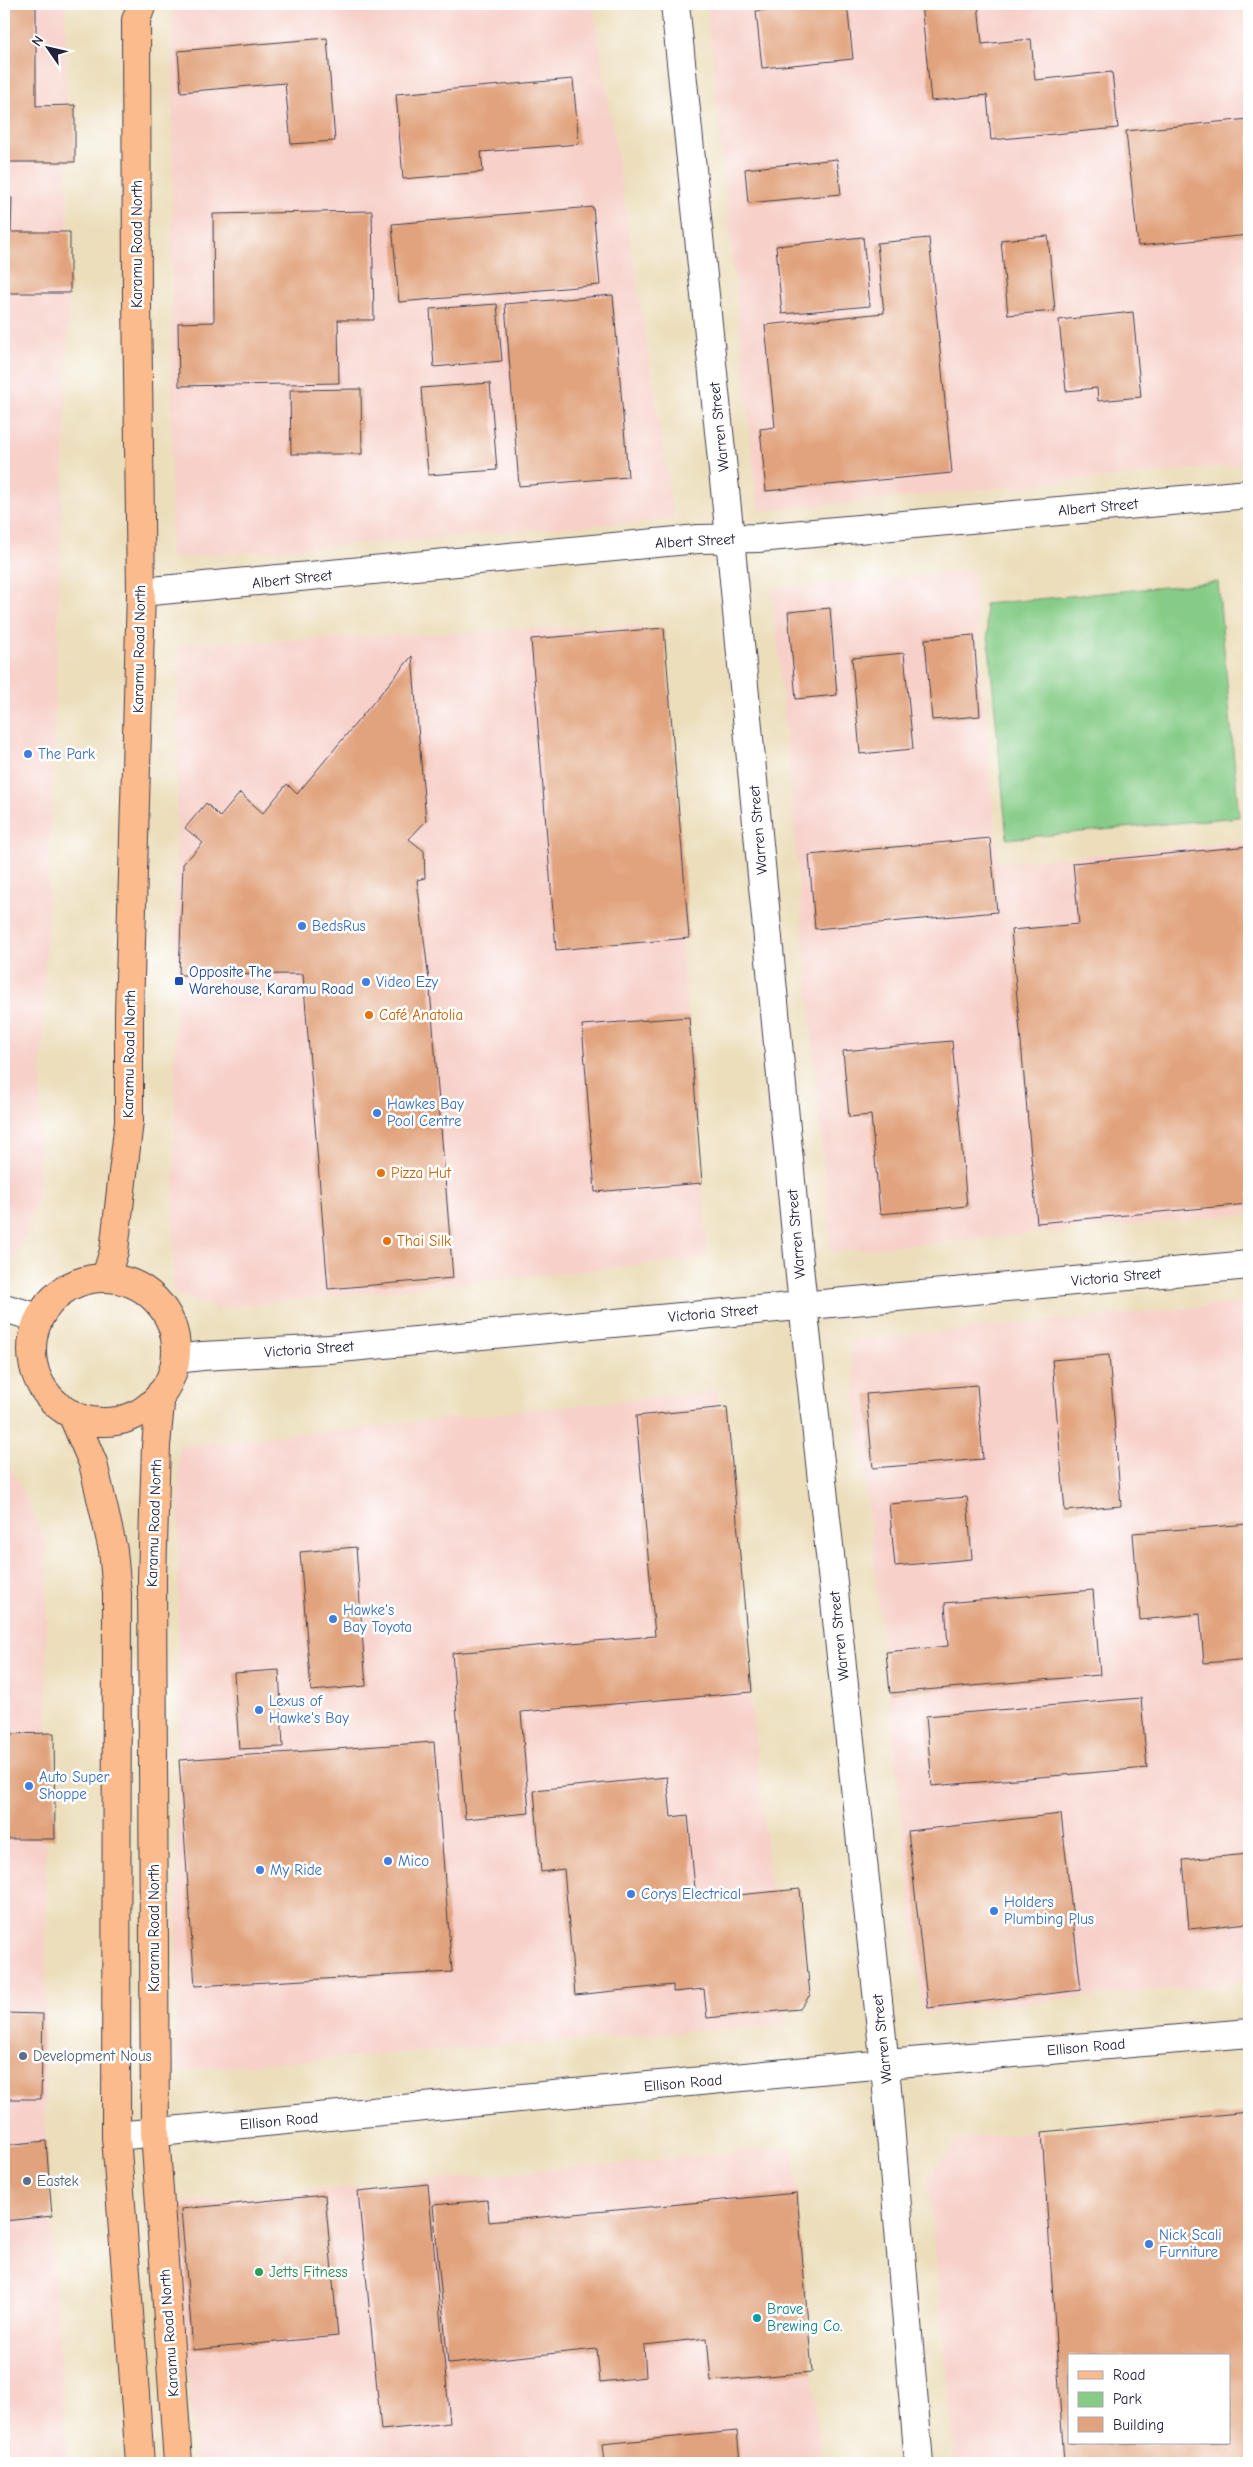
<svg xmlns="http://www.w3.org/2000/svg" width="1253" height="2467" font-family="'Comic Neue',sans-serif">
  <style>
    .built { fill: #f7d0c9; fill-rule: evenodd }
    .green { fill: #86cc87; stroke: #547761 }
    .building { fill: #e1a37d; fill-rule: evenodd }
    .lines { fill: none; stroke-linecap: round; stroke-linejoin: round }
    .minor-casing { stroke: #403e4e; stroke-width: 30 }
    .major-casing { stroke: #403e4e; stroke-width: 30 }
    .minor { stroke: #fff; stroke-width: 28 }
    .major { stroke: #fbbb8c; stroke-width: 28 }
    .shop-dot { fill: #3f7fe0; stroke: #fff; stroke-width: 2 }
    .transit-dot { fill: #1a4fb4; stroke: #fff; stroke-width: 2 }
    .food-dot { fill: #e8710a; stroke: #fff; stroke-width: 2 }
    .service-dot { fill: #5c6f8a; stroke: #fff; stroke-width: 2 }
    .leisure-dot { fill: #2e9e5b; stroke: #fff; stroke-width: 2 }
    .culture-dot { fill: #0f9aa8; stroke: #fff; stroke-width: 2 }
    .labels { text-anchor: middle; stroke-width: 5; stroke-linejoin: round; paint-order: stroke }
    .street-label { font-size: 15px; fill: #22223b; stroke: #fff }
    .shop-label { font-size: 15px; fill: #366cbe; stroke: #fff; text-anchor: start }
    .transit-label { font-size: 15px; fill: #164399; stroke: #fff; text-anchor: start }
    .food-label { font-size: 15px; fill: #c56008; stroke: #fff; text-anchor: start }
    .service-label { font-size: 15px; fill: #4e5e75; stroke: #fff; text-anchor: start }
    .leisure-label { font-size: 15px; fill: #27864d; stroke: #fff; text-anchor: start }
    .culture-label { font-size: 15px; fill: #0d838f; stroke: #fff; text-anchor: start }
  </style>
  <rect width="100%" height="100%" fill="#fff"/>
  <filter id="ink" filterUnits="userSpaceOnUse"><feTurbulence type="fractalNoise" baseFrequency=".02" numOctaves="2"/><feDisplacementMap in="SourceGraphic" scale="10" xChannelSelector="R" yChannelSelector="G"/><feConvolveMatrix kernelMatrix="1 2 1 2 8 2 1 2 1" color-interpolation-filters="sRGB"/></filter>
  <filter id="wash" filterUnits="userSpaceOnUse"><feTurbulence type="fractalNoise" baseFrequency=".0096" numOctaves="4" result="noise"/><feDisplacementMap in="SourceGraphic" scale="20" xChannelSelector="R" yChannelSelector="G"/><feGaussianBlur stdDeviation="1.12" result="paint"/><feColorMatrix in="noise" values="0 0 0 0 0 0 0 0 0 0 0 0 0 0 0 0 0 1.4 0 .05"/><feComposite in="paint" operator="in"/></filter>
  <g filter="url(#wash)">
    <rect width="100%" height="100%" fill="#ecdebb"/>
    <path class="built" d="M4,4H65L69,307L37,1200L25,1236L6,1277L4,1291Z
      M173,4H593L674,519L171,558Z
      M707,4H1249V464L758,511Z
      M973,571L998,863L1249,841V1214L831,1252L773,589Z
      M638,625L655,634L708,1258L218,1308L173,1293L178,645Z
      M1249,1302V1981L923,2013L850,1341Z
      M717,1391L786,2024L176,2070L179,1446Z
      M4,1452L47,1543L45,2134L68,2463H4Z
      M1249,2112V2463H956L928,2176L960,2139ZM1069,2356H1229V2443H1069Z
      M793,2148L820,2463H195L176,2203Z"/>
    <path class="green" d="M1218,582L1239,817L1007,839L985,604Z"/>
    <g id="blocks">
      <path class="building" d="M4,4H36V106L75,105V162H4Z
        M835,4H847L853,59L762,68L756,11Z
        M921,4H978L982,44L1031,39L1035,80L1112,72L1118,128L991,140L987,95L931,101Z
        M327,38L335,141L291,144L285,83L181,92L178,51Z
        M573,79L579,144L481,152L483,172L403,179L396,94Z
        M1249,119V235L1138,246L1126,131Z
        M837,159L841,194L748,203L745,169Z
        M4,198H12L11,232H70V293H4Z
        M593,207L600,285L399,302L392,224Z
        M372,211L374,320H338L339,383L179,386L178,323L214,322L213,214Z
        M1048,236L1055,311L1008,315L1001,240Z
        M863,237L870,306L782,314L776,246Z
        M929,238L952,473L766,491L760,429L775,427L765,325L884,313L877,243Z
        M613,295L628,477L519,486L505,304Z
        M497,304L502,361L434,367L430,309Z
        M1133,312L1141,397L1098,401L1097,388L1066,391L1059,320Z
        M490,383L497,470L428,475L421,388Z
        M361,389L362,454H291L290,390Z
        M830,608L837,695L796,699L788,612Z
        M664,628L689,938L556,950L531,639Z
        M974,635L980,716L932,720L925,639Z
        M904,653L913,749L860,754L852,658Z
        M412,656L426,821L409,839L424,851L425,878L417,880L430,989L453,1278L328,1289L303,974L179,975L183,864L203,843L185,828L206,803L220,817L240,793L263,813L287,784L297,794Z
        M990,838L997,912L815,929L809,855Z
        M1249,846V1204L1037,1223L1011,930L1079,924L1073,863Z
        M689,1017L702,1183L595,1192L582,1025Z
        M952,1041L967,1206L880,1214L871,1115L849,1117L843,1051Z
        M1109,1355L1121,1506L1065,1511L1052,1360Z
        M977,1385L983,1459L873,1468L866,1394Z
        M727,1407L752,1692L521,1712L529,1813L465,1819L452,1653L655,1636L636,1416Z
        M967,1497L972,1559L895,1566L889,1504Z
        M1249,1524V1659L1204,1663L1200,1614L1140,1620L1133,1533Z
        M356,1547L366,1686L311,1691L300,1552Z
        M1093,1590L1100,1675L890,1693L886,1652L948,1646L945,1603Z
        M279,1670L283,1747L239,1749L234,1673Z
        M1141,1698L1147,1768L932,1786L926,1716Z
        M54,1733L55,1839H4V1734Z
        M434,1742L452,1972L195,1986L179,1760Z
        M667,1777L671,1817L688,1815L696,1899L800,1889L810,1995L800,2009L707,2018L704,1989L673,1992V1985L575,1995L564,1869L541,1872L534,1790Z
        M1061,1814L1081,1990L928,2008L908,1831Z
        M1249,1854V1923L1189,1929L1183,1860Z
        M4,2013L43,2014L41,2099H4Z
        M1249,2112V2463H1064L1042,2132ZM1069,2356H1229V2443H1069Z
        M46,2141L52,2216L4,2221V2145Z
        M428,2184L450,2423L381,2430L358,2191Z
        M797,2193L812,2372L711,2381L707,2338L644,2345L646,2377L600,2382L597,2349L448,2364L433,2205L487,2200L489,2222Z
        M325,2195L338,2336L193,2350L181,2209Z
        M737,2431L740,2463H604L602,2444Z"/>
    </g>
  </g>
  <g filter="url(#ink)">
    <use href="#blocks" fill-opacity="0" stroke="#403e4e" stroke-width="1"/>
    <g class="lines">
      <g class="minor-casing">
        <path id="minor" d="M675,4L730,538L800,1276L885,2066L919,2463
          M141,592L698,539L758,538L1249,494
          M4,1308L39,1318
          M176,1359L202,1356L329,1349L1249,1265
          M116,2136L829,2069L1249,2033"/>
      </g>
      <g class="major-casing">
        <path id="major" d="M106,1276L114,1251L129,1121V1013L141,592L137,301L136,20L142,4
          M32 1350a72 72 0 1 1 144 0a72 72 0 1 1-144 0Z
          M161,1393L156,1446L152,1578L155,2133L178,2463
          M72,1414L93,1463L113,1550L117,1594L116,2136L140,2463"/>
      </g>
      <use href="#minor" class="minor"/>
      <use href="#major" class="major"/>
    </g>
  </g>
  <g class="shop-dot">
    <circle cx="28" cy="754" r="5"/>
    <circle cx="302" cy="926" r="5"/>
    <circle cx="366" cy="982" r="5"/>
    <circle cx="377" cy="1113" r="5"/>
    <circle cx="333" cy="1619" r="5"/>
    <circle cx="259" cy="1710" r="5"/>
    <circle cx="29" cy="1786" r="5"/>
    <circle cx="388" cy="1861" r="5"/>
    <circle cx="260" cy="1870" r="5"/>
    <circle cx="631" cy="1894" r="5"/>
    <circle cx="994" cy="1911" r="5"/>
    <circle cx="1149" cy="2244" r="5"/>
  </g>
  <rect class="transit-dot" x="174" y="976" width="10" height="10" rx="2.5"/>
  <g class="food-dot">
    <circle cx="369" cy="1015" r="5"/>
    <circle cx="381" cy="1173" r="5"/>
    <circle cx="387" cy="1241" r="5"/>
  </g>
  <g class="service-dot">
    <circle cx="23" cy="2056" r="5"/>
    <circle cx="27" cy="2181" r="5"/>
  </g>
  <circle class="leisure-dot" cx="259" cy="2272" r="5"/>
  <circle class="culture-dot" cx="757" cy="2318" r="5"/>
  <g class="labels">
    <g class="street-label">
      <text transform="translate(137 244) rotate(-90)" y="5">Karamu Road North</text>
      <text transform="translate(719 427) rotate(-96)" y="5">Warren Street</text>
      <text transform="translate(1098 507) rotate(-5)" y="5">Albert Street</text>
      <text transform="translate(695 541) rotate(-3)" y="5">Albert Street</text>
      <text transform="translate(292 579) rotate(-6)" y="5">Albert Street</text>
      <text transform="translate(139 649) rotate(-89)" y="5">Karamu Road North</text>
      <text transform="translate(758 830) rotate(-95)" y="5">Warren Street</text>
      <text transform="translate(129 1054) rotate(-89)" y="5">Karamu Road North</text>
      <text transform="translate(796 1234) rotate(-95)" y="5">Warren Street</text>
      <text transform="translate(1116 1277) rotate(-5)" y="5">Victoria Street</text>
      <text transform="translate(713 1313) rotate(-5)" y="5">Victoria Street</text>
      <text transform="translate(309 1349) rotate(-4)" y="5">Victoria Street</text>
      <text transform="translate(154 1523) rotate(-88)" y="5">Karamu Road North</text>
      <text transform="translate(839 1636) rotate(-96)" y="5">Warren Street</text>
      <text transform="translate(154 1928) rotate(-90)" y="5">Karamu Road North</text>
      <text transform="translate(882 2039) rotate(-96)" y="5">Warren Street</text>
      <text transform="translate(1086 2047) rotate(-5)" y="5">Ellison Road</text>
      <text transform="translate(683 2083) rotate(-5)" y="5">Ellison Road</text>
      <text transform="translate(279 2121) rotate(-5)" y="5">Ellison Road</text>
      <text transform="translate(169 2333) rotate(-94)" y="5">Karamu Road North</text>
    </g>
    <g class="shop-label">
      <text x="38" y="759">The Park</text>
      <text x="312" y="931">BedsRus</text>
      <text x="376" y="987">Video Ezy</text>
      <text x="387" y="1109">Hawkes Bay<tspan x="387" dy="17">Pool Centre</tspan></text>
      <text x="343" y="1615">Hawke's<tspan x="343" dy="17">Bay Toyota</tspan></text>
      <text x="269" y="1706">Lexus of<tspan x="269" dy="17">Hawke's Bay</tspan></text>
      <text x="39" y="1782">Auto Super<tspan x="39" dy="17">Shoppe</tspan></text>
      <text x="398" y="1866">Mico</text>
      <text x="270" y="1875">My Ride</text>
      <text x="641" y="1899">Corys Electrical</text>
      <text x="1004" y="1907">Holders<tspan x="1004" dy="17">Plumbing Plus</tspan></text>
      <text x="1159" y="2240">Nick Scali<tspan x="1159" dy="17">Furniture</tspan></text>
    </g>
    <g class="transit-label">
      <text x="189" y="977">Opposite The<tspan x="189" dy="17">Warehouse, Karamu Road</tspan></text>
    </g>
    <g class="food-label">
      <text x="379" y="1020">Café Anatolia</text>
      <text x="391" y="1178">Pizza Hut</text>
      <text x="397" y="1246">Thai Silk</text>
    </g>
    <g class="service-label">
      <text x="33" y="2061">Development Nous</text>
      <text x="37" y="2186">Eastek</text>
    </g>
    <g class="leisure-label">
      <text x="269" y="2277">Jetts Fitness</text>
    </g>
    <g class="culture-label">
      <text x="767" y="2314">Brave<tspan x="767" dy="17">Brewing Co.</tspan></text>
    </g>
  </g>
  <rect width="1253" height="2467" fill="none" stroke="#fff" stroke-width="20"/>
  <rect x="1068" y="2354" width="162" height="90" fill="#ffffff" stroke="#a7a7b1"/>
  <rect x="1078" y="2371" width="25" height="8" fill="#fbbb8c" stroke="#a7a7b1"/>
  <text x="1113" y="2380" font-size="15" fill="#22223b">Road</text>
  <rect x="1078" y="2392" width="25" height="15" fill="#86cc87" stroke="#a7a7b1"/>
  <text x="1113" y="2404" font-size="15" fill="#22223b">Park</text>
  <rect x="1078" y="2417" width="25" height="15" fill="#e1a37d" stroke="#a7a7b1"/>
  <text x="1113" y="2430" font-size="15" fill="#22223b">Building</text>
  <g transform="translate(48 48) rotate(304)" stroke="#ffffff" stroke-width="4" paint-order="stroke">
  <path d="M0-4L9 19L0 12L-9 19Z" fill="#22223b"/>
  <text y="-8" font-size="14" font-weight="bold" text-anchor="middle" fill="#22223b">N</text>
  </g>
</svg>
